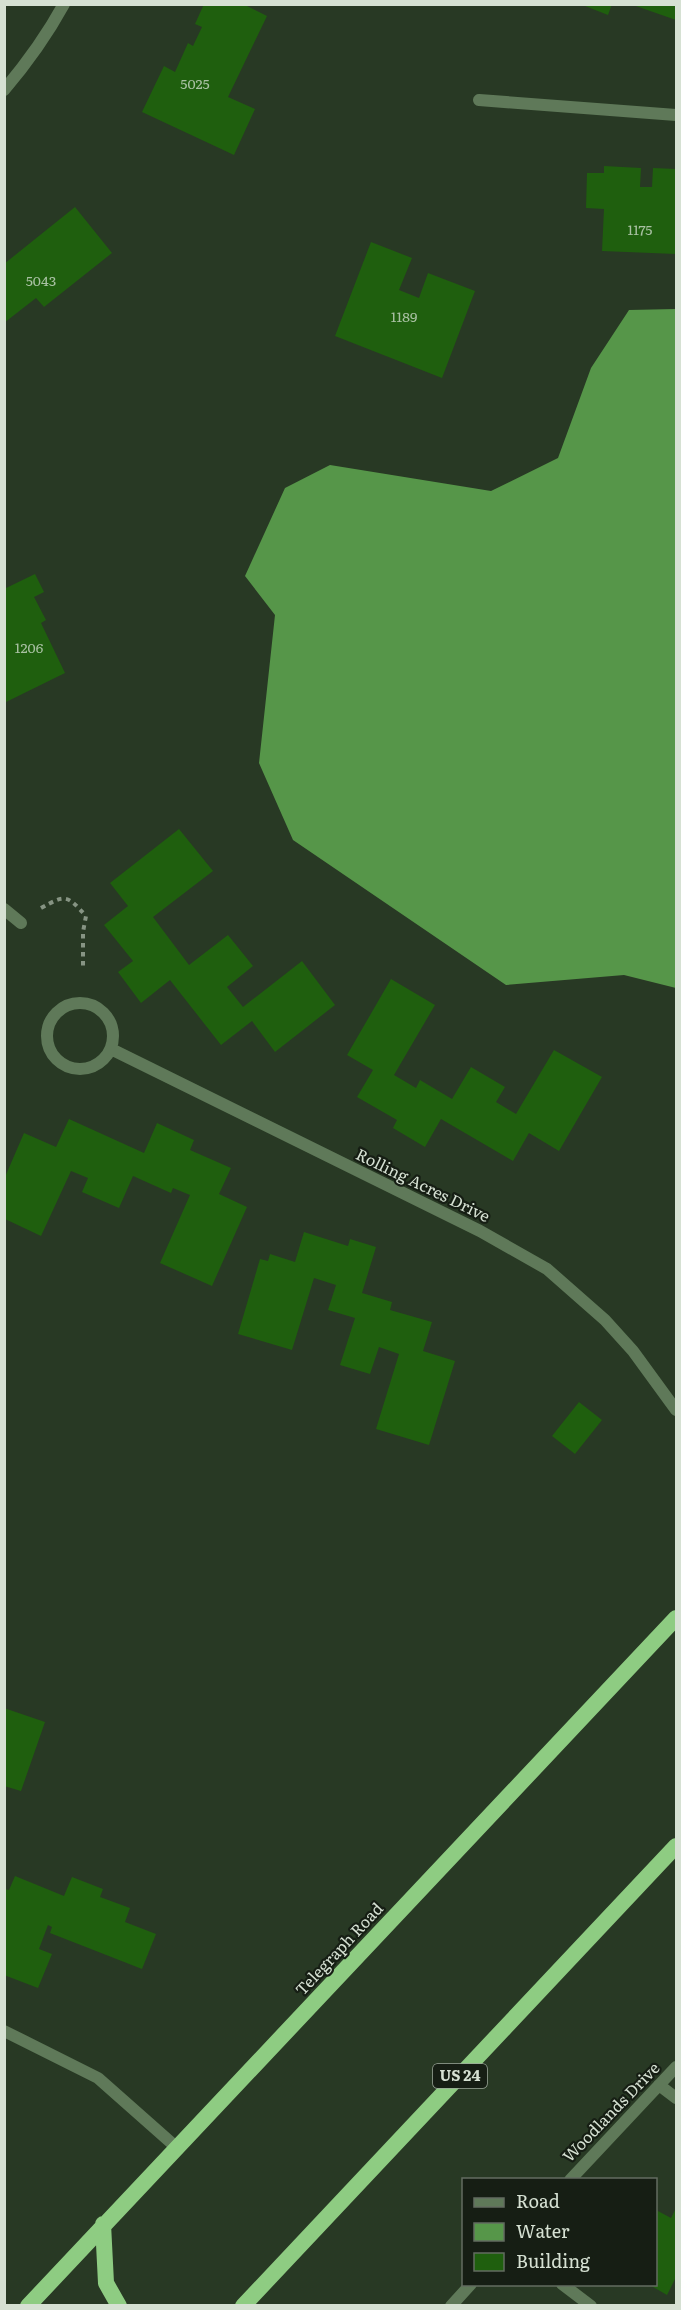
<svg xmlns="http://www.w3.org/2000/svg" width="681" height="2310" font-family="Literata,serif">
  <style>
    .water { fill: #569649 }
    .building { fill: #1f5f0e }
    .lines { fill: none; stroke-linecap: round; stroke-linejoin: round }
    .path { stroke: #869483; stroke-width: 4; stroke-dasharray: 4.5 4.5; stroke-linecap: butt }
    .minor { stroke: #5f7959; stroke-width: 12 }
    .trunk { stroke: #8ecc82; stroke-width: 16 }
    .labels { text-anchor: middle; stroke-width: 4.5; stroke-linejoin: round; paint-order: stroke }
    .number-label { font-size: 14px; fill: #a8c0a2 }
    .shield { fill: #161e14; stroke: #9ca69a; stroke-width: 1.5 }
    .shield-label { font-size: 15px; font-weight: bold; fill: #d6e1d3 }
    .street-label { font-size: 16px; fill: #d6e1d3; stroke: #161e14 }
  </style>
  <rect width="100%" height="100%" fill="#283924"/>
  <path class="water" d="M676,309V988L624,975L506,985L293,840L259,763L275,615L245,576L285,488L330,465L491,491L558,458L591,368L629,310Z"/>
  <path class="building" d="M204,4H243L267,16L228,97L255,109L234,155L142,112L164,66L175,72L188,43L193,46L202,27L195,24Z
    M580,4H612L608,15Z
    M633,5H676V20Z
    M604,166L641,168L640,187H652L653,168L676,169V254L602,251L604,209L586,208L587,173H604Z
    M75,207L112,253L44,307L36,298L4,323V264Z
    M371,242L412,258L399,290L419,298L428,273L475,291L442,378L335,336Z
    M35,574L44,592L34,597L46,620L41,623L65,673L4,703V589Z
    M179,829L213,871L153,917L189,965L228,935L253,966L227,987L243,1007L302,961L335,1005L275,1052L252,1021L221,1045L170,980L141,1003L118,972L133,961L104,925L128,906L110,883Z
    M391,979L435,1005L394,1075L416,1088L420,1080L452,1099L471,1067L505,1087L496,1102L516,1114L554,1050L602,1077L559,1151L529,1133L513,1161L441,1119L425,1147L393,1128L397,1120L357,1097L373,1070L347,1055Z
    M69,1119L144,1153L157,1123L194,1140L190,1150L231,1168L219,1194L247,1207L212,1286L160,1263L190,1195L173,1188L171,1193L133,1176L119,1208L82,1192L88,1178L71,1171L41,1236L5,1219V1177L24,1133L56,1147Z
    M304,1232L348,1246L350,1239L376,1247L362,1293L392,1302L390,1310L432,1322L423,1351L455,1361L429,1445L376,1429L399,1354L379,1347L370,1374L340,1365L355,1318L328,1310L336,1285L314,1278L292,1350L238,1334L260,1259L268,1261L270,1254L295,1262Z
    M579,1402L602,1420L575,1454L552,1436Z
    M4,1708L45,1722L21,1791L4,1786Z
    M15,1876L64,1896L72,1877L103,1889L100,1897L130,1908L125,1922L156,1934L142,1969L50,1933L52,1927L48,1925L39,1949L52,1954L38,1988L4,1975V1889L9,1890Z
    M676,2208V2277L667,2295L648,2284H656V2210L671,2218Z"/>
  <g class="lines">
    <path class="path" d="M41,908C66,894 67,895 86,916L83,932V969"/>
    <path class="minor" d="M4,90C27,63 47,35 64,4
      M479,100L676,115
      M4,909L21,923
      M47 1036a33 33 0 1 1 66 0a33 33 0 1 1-66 0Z
      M111,1049L480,1231L547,1269L605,1320L633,1351L676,1410
      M4,2031L98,2078L176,2147
      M659,2085L676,2098
      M570,2180L676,2067
      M562,2284L591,2306
      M451,2306L471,2284"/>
    <path class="trunk" d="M103,2224L106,2283L119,2306
      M28,2306L676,1618
      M243,2306L676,1846"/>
  </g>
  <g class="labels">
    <g class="number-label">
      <text x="195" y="89">5025</text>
      <text x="640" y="235">1175</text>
      <text x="41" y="286">5043</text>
      <text x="404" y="322">1189</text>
      <text x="29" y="653">1206</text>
    </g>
    <rect class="shield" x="433" y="2064" width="54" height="24" rx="4.5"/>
    <g class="shield-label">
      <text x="460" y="2081">US 24</text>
    </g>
    <g class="street-label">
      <text transform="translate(423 1185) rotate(26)" y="6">Rolling Acres Drive</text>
      <text transform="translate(339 1949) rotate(-47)" y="6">Telegraph Road</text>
      <text transform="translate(611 2112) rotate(-46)" y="6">Woodlands Drive</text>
    </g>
  </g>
  <rect width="681" height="2310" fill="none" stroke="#d6e1d3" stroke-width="12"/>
  <rect x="462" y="2178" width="195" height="108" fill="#161e14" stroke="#636c60" stroke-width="1.5"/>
  <rect x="474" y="2198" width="30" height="9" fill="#5f7959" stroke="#636c60" stroke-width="1.5"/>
  <text x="516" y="2208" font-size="18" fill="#d6e1d3">Road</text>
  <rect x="474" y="2223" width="30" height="18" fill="#569649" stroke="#636c60" stroke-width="1.5"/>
  <text x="516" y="2238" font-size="18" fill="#d6e1d3">Water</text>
  <rect x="474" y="2253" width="30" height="18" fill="#1f5f0e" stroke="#636c60" stroke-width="1.5"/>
  <text x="516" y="2268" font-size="18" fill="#d6e1d3">Building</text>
</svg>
